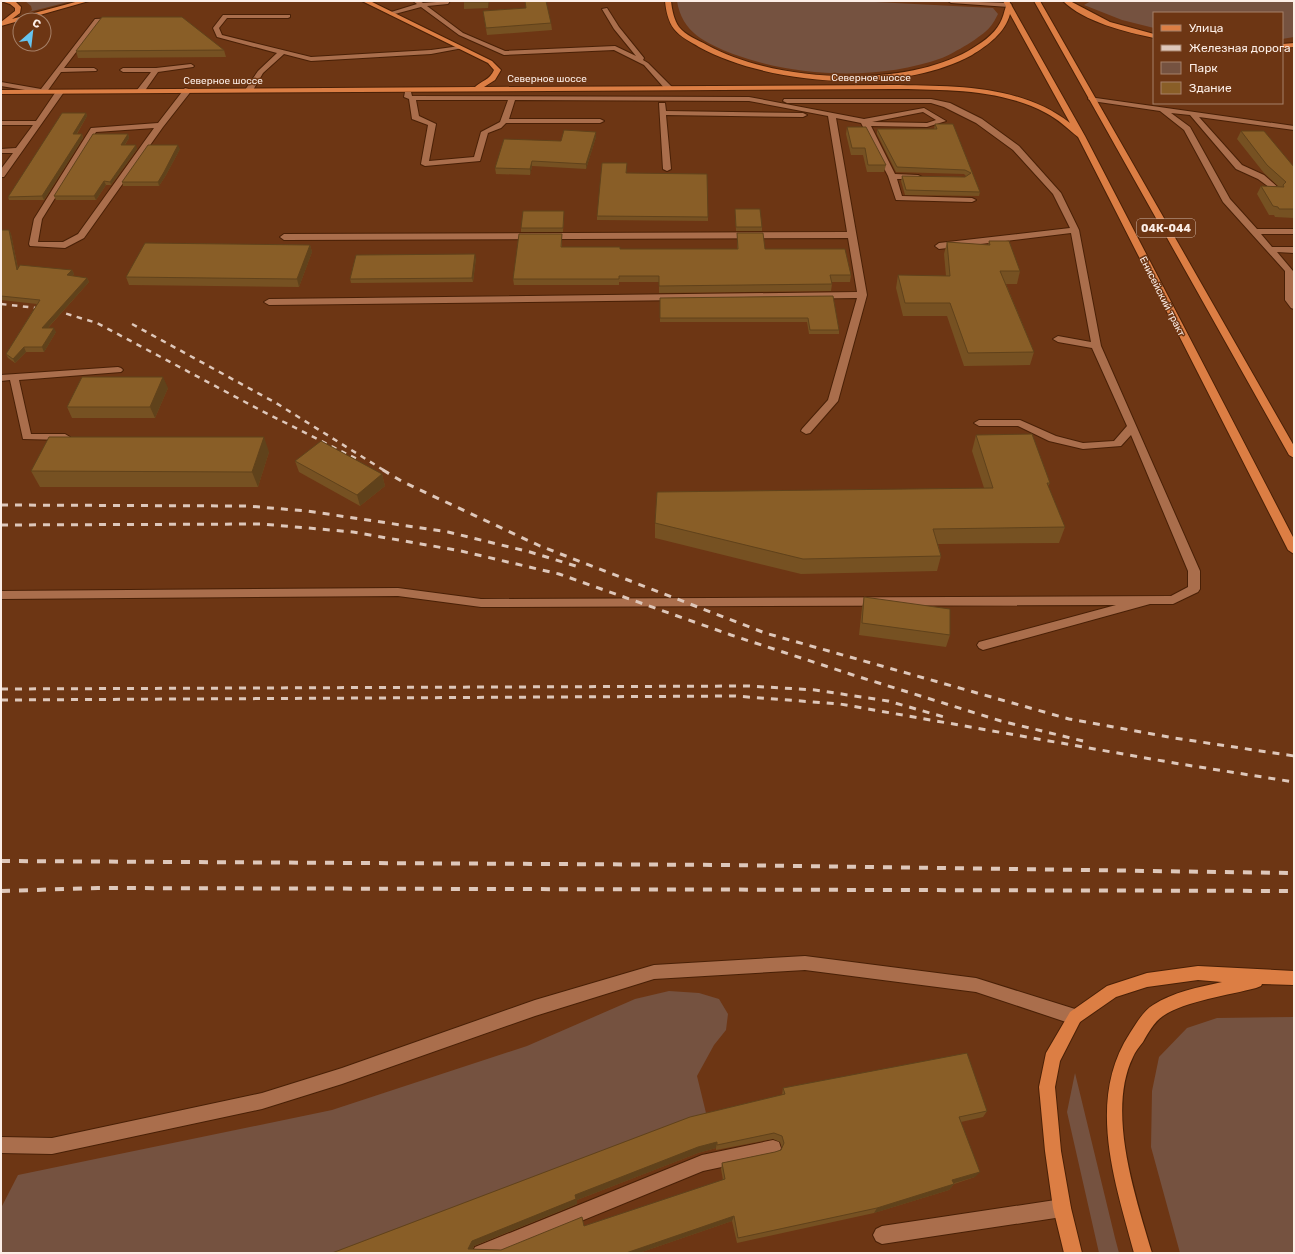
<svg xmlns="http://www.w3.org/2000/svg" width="1295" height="1254" font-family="Rubik,sans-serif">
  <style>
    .green { fill: #755240 }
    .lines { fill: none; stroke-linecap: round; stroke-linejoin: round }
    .minor-casing { stroke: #492006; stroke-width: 2 }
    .major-casing { stroke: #492006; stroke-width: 2 }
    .minor { fill: #aa6e4c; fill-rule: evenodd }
    .major { fill: #dc7e44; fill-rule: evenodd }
    .rail-far2 { stroke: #dec7ba; stroke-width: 2.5; stroke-dasharray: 5.5 5.5; stroke-linecap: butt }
    .rail-far1 { stroke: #dec7ba; stroke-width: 3; stroke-dasharray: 7 7; stroke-linecap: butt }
    .rail { stroke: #dec7ba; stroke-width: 4; stroke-dasharray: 9 9; stroke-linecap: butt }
    .wall { fill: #765122; fill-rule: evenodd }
    .shaded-wall { fill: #60421b }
    .building { fill: #895e27; stroke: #60421b; fill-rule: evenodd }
    .labels { text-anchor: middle; stroke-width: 3; stroke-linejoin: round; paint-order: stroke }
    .far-street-label { font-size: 10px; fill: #fceee7; stroke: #6d3614 }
    .shield { fill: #6d3614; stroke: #d1b7a8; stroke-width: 1 }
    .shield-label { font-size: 11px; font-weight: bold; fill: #fceee7 }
  </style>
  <rect width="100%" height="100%" fill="#6d3614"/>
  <path class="green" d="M25,1H72L29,12L32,10L31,6Z
    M677,1H856L993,8L998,14C996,18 993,24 990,27C982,37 954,53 942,58C878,81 796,77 733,54C706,43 682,33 677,1Z
    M1091,1H1294V37L1282,39V13H1154V28L1122,20L1084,5Z
    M669,991L699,993L719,999L728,1014L726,1030L714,1045L697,1076L706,1113L333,1253H1V1208L18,1175L332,1110L527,1046L635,999Z
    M1294,1017V1253H1180L1151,1147L1152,1091L1159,1057L1187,1028L1217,1018Z
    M1075,1073L1115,1238L1119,1253H1099L1067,1112Z"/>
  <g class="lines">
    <g class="minor-casing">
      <path id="minor" d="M413,1H420L423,3L450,1L448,4L427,6L463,33L505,51L615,46L636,56L614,29L602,9L607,8L619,27L644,58L643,60L648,63L673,88L666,90L644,65L614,50L504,55L459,35L421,7L391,15L388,13L417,4Z
        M948,1L1009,3L1012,5L1009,7L951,3Z
        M223,15H290V17L288,18H227L219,28L222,35L311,57L431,50L460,46L463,48L431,54L311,61L284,54L263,73L252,92H249L245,90L258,71L277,53L217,37L213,28Z
        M117,18L118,19L115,21L99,22L64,68H94L97,70L96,71L61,72L46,93H43L1,86V82L41,89L95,19Z
        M191,64L194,66L193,67L158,72L144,92H141L137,90L151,72H123L120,70L123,68H156Z
        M185,88L192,90L163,127L84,238L65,248L30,246L29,244L34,219L91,128L158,123ZM154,128L78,234L63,242H38L42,219L96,132Z
        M57,90L64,92L4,177H1V169L13,153H1V149L16,148L33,125H1V121H36Z
        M405,92H411L412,96L749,97L864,119L924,108L946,121L927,127L871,126L895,174L918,175L922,177L918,179H897L902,196L972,198L976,200L972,202L896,200L888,176L861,123L836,118L867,295L838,401L810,433L806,434L801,431L802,429L828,400L857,298L269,305L264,302L269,299L857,292L848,238L284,240L280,237L284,234L847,232L828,116L749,101L515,100L509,119H600L604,121L600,123H506L501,128L488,133L480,161L425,166L421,164L428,125L412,119L409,99L404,97ZM416,100H508L500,122L481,132L474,157L429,161L436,124L419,116ZM923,112L936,120L927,123L872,122Z
        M1089,97L1294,126V130L1199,117L1242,165L1264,175L1280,189L1281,191L1277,193L1258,179L1236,169L1190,115L1171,113L1190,127L1230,199L1257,229H1294L1293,234H1261L1272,247H1294V253L1277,252L1293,271L1294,309L1291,308L1285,300V271L1223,202L1184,130L1160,111L1092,101L1088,99Z
        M784,99H931L950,103L982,119L1019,146L1061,193L1079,230L1101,346L1200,571V589L1198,592L1173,604H1150L983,650L979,648L977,645L979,642L1116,605L481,607L398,596L1,599V591L398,588L481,599L1171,596L1188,587V571L1131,435L1121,446L1083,449L1049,441L1018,426H979L974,423L979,420H1020L1056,436L1083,443L1114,441L1127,426L1092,348L1058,342L1053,339L1058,336L1091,342L1071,233L939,249L935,246L939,243L1070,228L1053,194L1013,150L976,123L944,107L931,103H787L783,101Z
        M659,103H665L666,111L803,113L807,115L803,117L666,115L671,169L667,171L663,169Z
        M118,367L121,368L123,370L121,372L19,380L31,434H65L70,437L65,440L23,439L10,380L1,381V375Z
        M805,956L976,978L1075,1009L1080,1012L1083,1017L1080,1022L1075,1025L976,992L805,970L654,979L535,1016L342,1084L262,1109L52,1154L1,1153V1137L52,1138L262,1093L342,1068L535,1000L654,965Z
        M773,1140L779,1142L781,1148L779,1154L773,1156L703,1171L503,1253H472L475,1247L702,1155Z
        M1062,1199L1068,1202L1071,1208L1068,1214L1062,1217L882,1244L876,1241L873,1235L876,1229L882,1226Z"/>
    </g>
    <g class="major-casing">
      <path id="major" d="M1,1H15L21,7L20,13L12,19L79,1H89L1,26V22L15,11V8L10,4Z
        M362,1H370L492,61L501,70L495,80L484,87L892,85C952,86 1020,84 1070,123L1010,14C1005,33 988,45 972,55C899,95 771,86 699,47C691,42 680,37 674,29C668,21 666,11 665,1H671C672,10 674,20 679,27C685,35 698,40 707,45C774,82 900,89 968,51C980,44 994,35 1000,23C1003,18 1004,12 1006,6L1003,1H1009L1085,136L1294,539V554L1288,550L1078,137C1068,129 1058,119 1046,113C999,88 943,90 892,89L1,94V90L475,87C481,81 490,80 494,70L488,63Z
        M1034,1H1040L1294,446V458L1289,455Z
        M1063,1H1070L1110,22L1154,34V38C1126,32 1084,22 1063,1Z
        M1294,43V47L1282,48V44Z
        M1198,966L1294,971V985L1262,984L1261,986L1256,988C1230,995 1185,1001 1163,1016C1154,1022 1148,1033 1143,1042C1139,1047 1135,1052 1133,1057C1106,1112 1136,1198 1152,1253H1134C1115,1182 1086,1100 1130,1033C1136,1024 1143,1011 1153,1005C1173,992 1199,987 1222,982L1198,980L1147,987L1116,997L1080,1022L1060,1061L1055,1087L1061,1151L1071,1208L1082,1253H1064L1053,1208L1045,1151L1039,1087L1046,1053L1070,1012L1107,986L1147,973Z"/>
    </g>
    <use href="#minor" class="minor"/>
    <use href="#major" class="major"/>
    <path class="rail-far2" d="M1,304L54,310L97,323L262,411L357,459
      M132,324L276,403L385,471"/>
    <path class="rail-far1" d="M383,470L403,482L540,546L765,633L1069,719L1174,738L1294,756
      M1,505L247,506L307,511L448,532L530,552L579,567
      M1,525L262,524L353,532L461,551L559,574L731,635L853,675L1001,721L1087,742
      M1,689L749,686L815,690L888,701L944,717
      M1,700L735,696L840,704L1174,763L1294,782"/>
    <path class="rail" d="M1,861L728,865L1294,873
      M1,891L98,888L1294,891"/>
  </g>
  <path class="wall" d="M464,1H489L488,8L464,9Z
    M526,8L551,23L552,30L487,35L483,11Z
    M224,50L226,57L78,58L76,51Z
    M86,113L87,116L77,134H82L83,138L44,200H9L8,197Z
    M935,124H953L980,192L979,196L905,195L901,181L902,176L965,177L966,176L964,174L896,172L877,134V129H934Z
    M847,127L886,165L884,172H867L863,155H851L846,134Z
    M1241,131L1294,167V218L1275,217L1274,215H1269L1257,194L1261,186H1278L1264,173L1237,139Z
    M596,132V137L586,169L532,166L530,175L496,174L495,168L561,141Z
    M128,134L129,138L125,145L137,149L111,185H106L96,200H56L54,196Z
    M180,149L166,175L159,186H123L122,182Z
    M627,167L626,173L708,217V221L597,220V216Z
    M735,209L762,227V231H736Z
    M564,211L563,232H521V228Z
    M1,230H9L11,234L18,268L72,270L74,274L72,276L87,278L89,282L48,328L56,332L44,352H26L15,363L8,358L6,354L37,304L1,300Z
    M737,233L765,249L851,275L850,282H831L832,284L831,291L659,293V282H619V285H514L513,279L562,234V247L620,249H737Z
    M989,241L1020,271L1017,284H1006L1034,352L1030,365L964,366L947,316H903L896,288L898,275L946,276L944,254L947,242L988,245Z
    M310,245L312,252L299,287L129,285L126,277Z
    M476,258L473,282L351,283L350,279Z
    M833,296L839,330V334H809L807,322H660V298Z
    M168,388L155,418H72L67,407Z
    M976,435L1050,483L1048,486L1065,527L1059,543L938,544L941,556L937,571L801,574L655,538V523L984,488L972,451Z
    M269,452L258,487H40L31,471Z
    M295,461L382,474L385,486L360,506L299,472Z
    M864,597L950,635L946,647L859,635L862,608Z
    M783,1088L987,1111L983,1117L961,1122L975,1177L954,1184L949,1190L874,1213L737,1243L732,1221L639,1253H332L782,1095ZM773,1139L780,1142L782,1148L781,1150L775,1152L722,1163L721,1169L723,1180L584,1226L501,1250L473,1249L474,1246L577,1204V1200L698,1153L716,1148V1150Z"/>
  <path class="shaded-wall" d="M488,1H489L488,8Z
    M86,113L87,116L74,138L73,134Z
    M596,132V137L586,169V164Z
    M82,134L83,138L44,200L42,196Z
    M128,134L129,138L122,149L121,145Z
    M136,145L137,149L111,185L110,182Z
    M178,145L180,149L166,175L159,186L158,182Z
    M532,161V166L530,175V169Z
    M104,181L106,185L96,200L94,196Z
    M9,230L11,234L19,274L17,270Z
    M310,245L312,252L299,287L297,279Z
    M475,254L476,258L473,282L472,278Z
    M72,270L74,274L69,279L67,275Z
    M87,278L89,282L44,332L42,328Z
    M54,328L56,332L44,352L42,347Z
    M24,347L26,352L15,363L13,359Z
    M163,377L168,388L155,418L150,407Z
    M264,437L269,452L258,487L252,472Z
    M382,474L385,486L360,506L357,495Z
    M717,1142L716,1148L698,1153L577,1200V1204L474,1246L471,1253L468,1249L472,1241L575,1195L698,1147Z
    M980,1172L975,1177L948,1185L952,1180Z
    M954,1184L949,1190L874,1213L877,1208Z
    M734,1216L732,1221L639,1253H626Z"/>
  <path class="building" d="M464,1H488V2H464Z
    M525,1H546L551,23L486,28L483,11L526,8Z
    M102,17H182L224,50L76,51Z
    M62,113H86L73,134H82L42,196L8,197Z
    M935,124H953L980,192L906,190L902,176L965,177L971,173L965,170L897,167L877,129H937Z
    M847,127H866L886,165H868L865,148H852Z
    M564,130L596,132L586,164L532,161L530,169L495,168L504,139L561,141Z
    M1241,131H1264L1294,167V209H1279L1278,207L1273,206L1261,186L1284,187L1283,185L1286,182L1267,165Z
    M93,134H128L121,145H136L110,182L104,181L94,196H54Z
    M148,145H178L164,172L158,182H122Z
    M602,163H627L626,173L707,174L708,217L597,216Z
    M735,209H760L762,227H736Z
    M523,211H564L563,228H521Z
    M1,230H9L17,270L20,265L72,270L67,275L87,278L42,328H54L42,347H24L13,359L6,354L40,300L1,296Z
    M737,233H763L765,249H845L851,275H830L832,284L659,286V276H619V279H513L519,234H562L561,247H620V249H738Z
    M989,241H1009L1020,271H1000L1034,352L968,353L950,303H905L898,275L950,276L947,242L990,245Z
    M145,243L310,245L297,279L126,277Z
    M475,254L472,278L350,279L356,255Z
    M833,296L839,330H810L808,318H660V298Z
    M82,377H163L150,407H67Z
    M1032,434L1050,483H1047L1065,527L933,529L941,556L803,559L655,523L657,492L993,488L976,435Z
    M49,437H264L252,472L31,471Z
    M321,441L382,474L357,495L295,461Z
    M864,597L950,609V635L862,623Z
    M967,1053L987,1111L959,1117L980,1172L952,1180L954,1184L877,1208L738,1238L734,1216L626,1253H332L690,1117L785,1094L783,1088ZM774,1133L782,1136L784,1143L781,1150L775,1152L722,1163L725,1179L584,1226L582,1217L501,1250L468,1249L472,1241L576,1199L575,1195L698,1147L717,1142V1145Z"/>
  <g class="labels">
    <g class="far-street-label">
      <text x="871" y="81">Северное шоссе</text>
      <text x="547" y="82">Северное шоссе</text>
      <text x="223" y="84">Северное шоссе</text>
      <text transform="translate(1163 296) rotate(63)" y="4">Енисейский тракт</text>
    </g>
    <rect class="shield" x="1137" y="219" width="58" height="18" rx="3"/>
    <g class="shield-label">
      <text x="1166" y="232">04К-044</text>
    </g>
  </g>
  <rect width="1295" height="1254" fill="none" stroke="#fceee7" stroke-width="4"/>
  <rect x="1153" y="12" width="130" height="92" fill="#6d3614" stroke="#a68068"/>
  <rect x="1161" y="25" width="20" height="6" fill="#dc7e44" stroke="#a68068"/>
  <text x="1189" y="32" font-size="12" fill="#fceee7">Улица</text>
  <rect x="1161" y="45" width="20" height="6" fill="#dec7ba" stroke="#a68068"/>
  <text x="1189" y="52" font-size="12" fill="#fceee7">Железная дорога</text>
  <rect x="1161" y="62" width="20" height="12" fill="#755240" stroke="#a68068"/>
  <text x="1189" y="72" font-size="12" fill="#fceee7">Парк</text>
  <rect x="1161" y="82" width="20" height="12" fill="#895e27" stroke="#a68068"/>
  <text x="1189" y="92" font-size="12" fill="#fceee7">Здание</text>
  <g transform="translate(32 32) rotate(28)"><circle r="19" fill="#6d3614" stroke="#a68068"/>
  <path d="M0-3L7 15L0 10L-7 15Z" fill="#66c4ef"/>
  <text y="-6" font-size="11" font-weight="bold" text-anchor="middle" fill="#fceee7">С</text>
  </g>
</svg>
